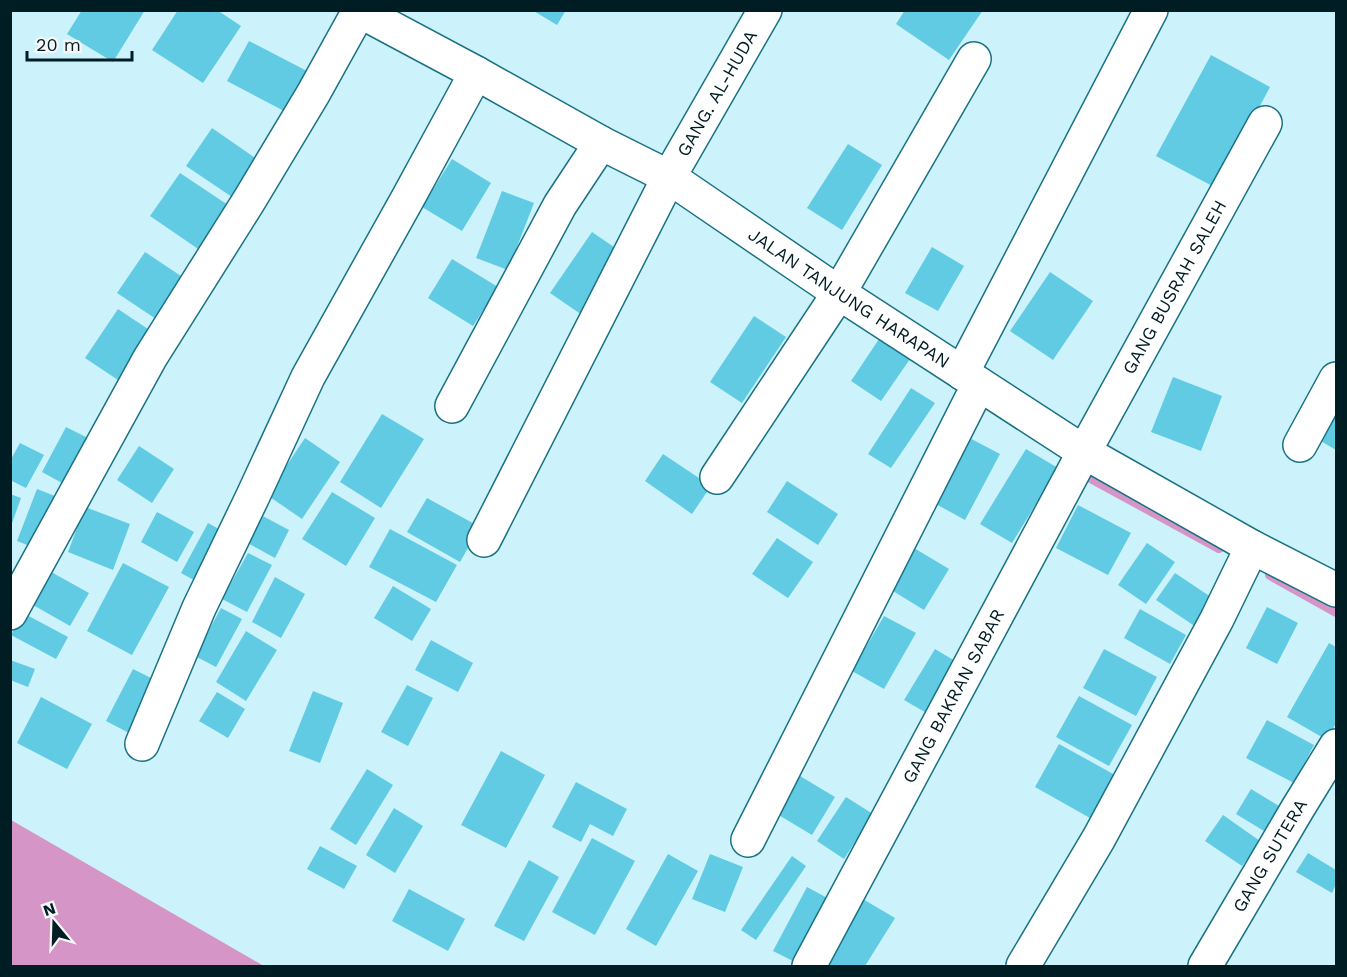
<svg xmlns="http://www.w3.org/2000/svg" width="1347" height="977" font-family="'Work Sans',sans-serif">
  <style>
    .water { fill: #d595c7 }
    .lines { fill: none; stroke-linecap: round; stroke-linejoin: round }
    .stream { stroke: #d595c7; stroke-width: 10 }
    .building { fill: #61cbe3 }
    .minor-casing { stroke: #1a7284; stroke-width: 36 }
    .minor { stroke: #fff; stroke-width: 33 }
    .labels { text-anchor: middle; stroke-width: 6; stroke-linejoin: round; paint-order: stroke }
    .street-label { font-size: 18px; fill: #001d24; stroke: #f7f7f7 }
  </style>
  <rect width="100%" height="100%" fill="#ccf2fb"/>
  <path class="water" d="M11,820L264,966H11Z"/>
  <g class="lines">
    <path class="stream" d="M1078,471L1219,548
      M1270,575L1336,612"/>
  </g>
  <path class="building" d="M82,10H145L113,62L67,34Z
    M178,10H217L241,26L203,83L152,50Z
    M532,10H566L557,25Z
    M905,10H983L949,60L896,24Z
    M249,41L307,71L286,112L227,81Z
    M1211,55L1270,87L1216,188L1156,156Z
    M212,128L264,164L238,201L186,166Z
    M848,144L882,165L842,230L807,208Z
    M452,159L491,183L462,231L422,207Z
    M180,173L234,209L204,253L150,216Z
    M502,191L534,203L508,270L476,258Z
    M592,232L627,256L585,317L550,293Z
    M932,247L964,266L938,311L905,293Z
    M145,252L187,280L159,321L117,293Z
    M452,259L498,287L473,326L428,298Z
    M1050,272L1093,301L1053,360L1010,331Z
    M118,309L157,335L124,384L85,358Z
    M754,316L786,337L742,403L710,382Z
    M879,339L910,359L881,401L851,381Z
    M1173,377L1222,396L1201,451L1151,432Z
    M911,388L935,403L891,468L868,454Z
    M1336,411V450L1319,440Z
    M382,414L424,439L381,508L340,482Z
    M66,427L96,442L71,488L42,472Z
    M960,433L1000,454L965,520L925,498Z
    M305,438L340,462L302,519L267,495Z
    M20,443L44,455L26,488L10,480V461Z
    M139,446L174,469L152,503L117,480Z
    M1026,449L1058,468L1012,543L980,524Z
    M663,454L711,486L692,514L645,481Z
    M787,481L838,514L818,545L767,512Z
    M37,489L60,498L40,550L17,541Z
    M332,492L375,518L346,566L302,539Z
    M10,494L21,498L11,526H10Z
    M427,498L480,527L460,562L407,532Z
    M1078,505L1131,533L1108,575L1056,548Z
    M85,507L130,524L113,570L68,552Z
    M157,512L194,532L177,562L141,542Z
    M259,514L289,530L275,558L244,541Z
    M208,523L228,534L201,584L181,573Z
    M390,529L457,565L436,602L369,567Z
    M777,538L813,562L788,598L752,574Z
    M1147,543L1175,562L1146,604L1118,585Z
    M914,548L949,569L924,610L888,588Z
    M248,553L272,565L247,612L222,599Z
    M123,563L169,587L132,655L87,631Z
    M44,568L89,593L70,626L26,601Z
    M1175,573L1217,601L1199,629L1156,600Z
    M275,577L305,594L281,638L252,622Z
    M393,586L431,609L412,641L374,618Z
    M1267,607L1298,623L1277,664L1246,648Z
    M221,608L242,619L216,667L195,656Z
    M1140,609L1186,635L1170,664L1124,638Z
    M23,613L68,637L56,659L11,635Z
    M884,616L916,633L884,689L852,671Z
    M246,631L277,650L246,701L216,682Z
    M431,640L473,663L458,692L415,670Z
    M1329,643L1336,647V723L1327,740L1287,717Z
    M935,649L960,664L930,715L904,700Z
    M1104,649L1157,677L1136,716L1083,688Z
    M10,660L35,669L28,687L10,680Z
    M133,669L159,682L131,734L106,721Z
    M407,685L433,698L408,746L381,732Z
    M313,691L343,703L320,763L289,751Z
    M217,692L245,709L228,738L199,721Z
    M1079,696L1132,725L1109,766L1056,737Z
    M41,697L92,724L67,769L17,743Z
    M1267,720L1314,745L1294,783L1246,758Z
    M1059,744L1115,775L1090,818L1035,787Z
    M501,751L545,775L506,848L461,825Z
    M367,769L393,785L356,845L330,829Z
    M790,770L835,797L812,835L767,808Z
    M576,782L627,809L613,836L590,824L581,842L552,827Z
    M1251,789L1279,806L1264,831L1236,814Z
    M846,797L873,814L844,859L817,841Z
    M394,808L423,826L395,873L366,855Z
    M1223,815L1260,841L1242,866L1205,841Z
    M592,838L635,861L595,935L552,912Z
    M320,846L357,866L344,889L307,869Z
    M1308,853L1336,870V884L1332,893L1296,872Z
    M668,854L698,871L656,946L626,929Z
    M710,854L743,867L725,912L692,899Z
    M792,856L806,866L756,940L741,930Z
    M529,860L559,877L524,941L494,926Z
    M807,887L833,901L799,964L773,951Z
    M409,889L465,919L448,951L392,921Z
    M856,895L895,918L865,966H827Z"/>
  <g class="lines">
    <g class="minor-casing">
      <g id="minor">
        <path id="s1" d="M358,10L476,73L601,143L669,177L839,293L1084,452L1252,547L1336,590"/>
        <path d="M962,373L1151,10"/>
        <path d="M452,406L560,205L601,143"/>
        <path d="M1300,445L1336,379"/>
        <path d="M717,477L839,293L974,59"/>
        <path id="s2" d="M484,540L669,177L765,10"/>
        <path d="M10,613L150,358L250,199L313,94L359,11"/>
        <path d="M142,744L199,608L252,498L308,377L408,198L476,73"/>
        <path d="M748,840L979,384"/>
        <path id="s3" d="M809,966L1084,452L1265,123"/>
        <path d="M1023,966L1099,838L1217,619L1252,547"/>
        <path id="s4" d="M1205,966L1298,808L1336,746"/>
      </g>
    </g>
    <use href="#minor" class="minor"/>
  </g>
  <g class="labels">
    <g class="street-label">
      <text dy="6" stroke="none"><textPath href="#s2" startOffset="504">GANG. AL-HUDA</textPath></text>
      <text dy="6" stroke="none"><textPath href="#s3" startOffset="771">GANG BUSRAH SALEH</textPath></text>
      <text dy="6" stroke="none"><textPath href="#s1" startOffset="570">JALAN TANJUNG HARAPAN</textPath></text>
      <text dy="6" stroke="none"><textPath href="#s3" startOffset="306">GANG BAKRAN SABAR</textPath></text>
      <text dy="6" stroke="none"><textPath href="#s4" startOffset="128">GANG SUTERA</textPath></text>
    </g>
  </g>
  <rect width="1347" height="977" fill="none" stroke="#001d24" stroke-width="24"/>
  <g transform="translate(54 923) rotate(341)" stroke="#f7f7f7" stroke-width="4.5" paint-order="stroke">
  <path d="M0-4.5L10 22L0 15L-10 22Z" fill="#001d24"/>
  <text y="-9" font-size="16" font-weight="bold" text-anchor="middle" fill="#001d24">N</text>
  </g>
  <path d="M27 51v9h105v-9" fill="none" stroke="#001d24" stroke-width="3"/>
  <text x="36" y="51" font-size="18" fill="#001d24" stroke="#f7f7f7" stroke-width="4.5" paint-order="stroke">20 m</text>
</svg>
